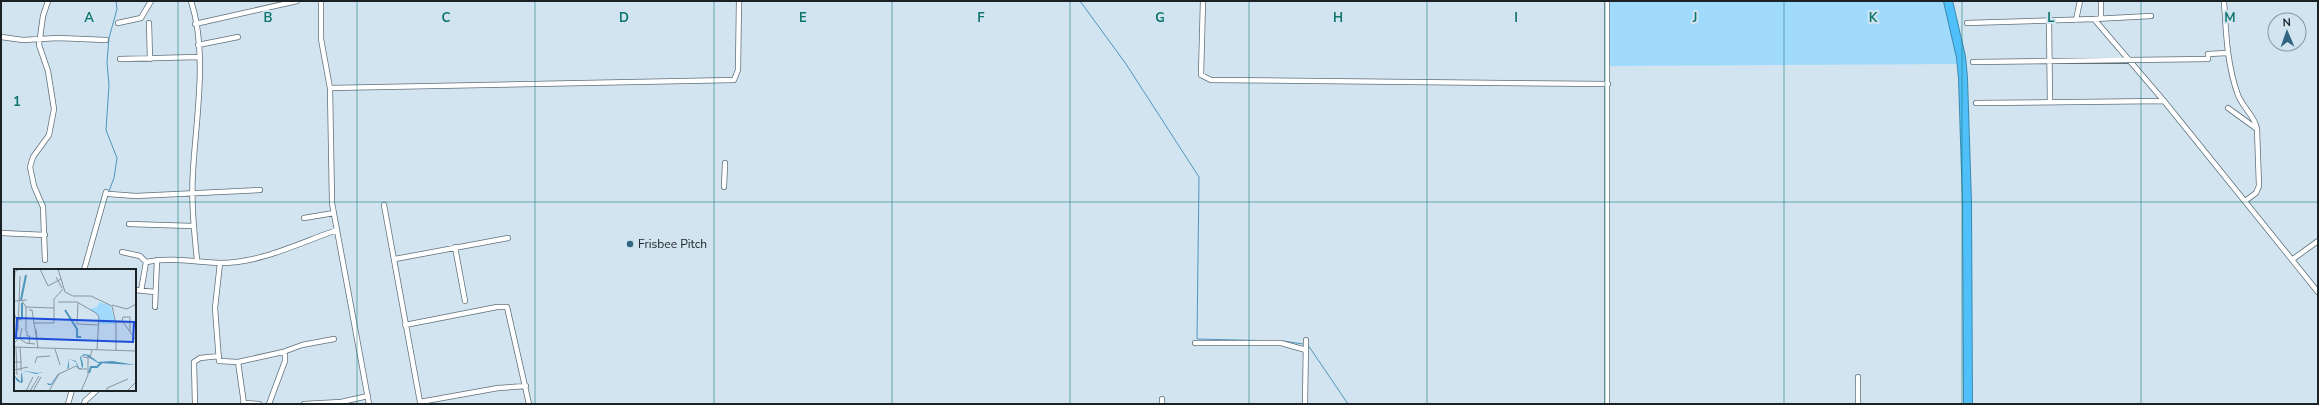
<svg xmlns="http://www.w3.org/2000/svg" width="2319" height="405" font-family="'Nunito Sans',sans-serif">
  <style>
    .green { fill: #a0dbfd }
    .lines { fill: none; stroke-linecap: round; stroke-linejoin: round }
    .stream { stroke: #4f96bd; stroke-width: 1 }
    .street-casing { stroke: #5f707a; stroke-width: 6 }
    .highway-casing { stroke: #3d89af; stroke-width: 10 }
    .street { stroke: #fff; stroke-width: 4.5 }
    .highway { stroke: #4fc0f9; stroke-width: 8 }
    .grid { fill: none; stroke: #0f766e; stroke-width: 1; stroke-opacity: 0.55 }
    .poi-dot { fill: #316581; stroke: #d1e4f0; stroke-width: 1.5 }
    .labels { text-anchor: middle; stroke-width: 4; stroke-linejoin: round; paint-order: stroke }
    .poi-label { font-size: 12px; fill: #1b2226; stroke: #d1e4f0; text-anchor: start }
    .inset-river { fill: none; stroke: #4f96bd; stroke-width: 2 }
    .inset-road { fill: none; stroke: #88969f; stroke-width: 1 }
    .view { fill: #1d4ed8; fill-opacity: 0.15; stroke: #1d4ed8; stroke-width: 2 }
    .inset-edge { fill: none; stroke: #1b2226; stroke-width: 2 }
    .grid-label { font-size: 13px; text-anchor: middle; font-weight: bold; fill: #0f766e; stroke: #d1e4f0; stroke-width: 4; stroke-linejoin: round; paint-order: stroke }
  </style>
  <rect width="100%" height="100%" fill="#d1e4f0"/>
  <path class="green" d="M1607,1H1948L1961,64L1608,66Z"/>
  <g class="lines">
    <path class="stream" d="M1080,1L1126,64L1199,177L1197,339L1280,341
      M109,191L114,178L117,158L106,130L109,85L107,62L109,38L117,9L116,1
      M90,256L101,217
      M1283,341L1303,344
      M1308,345L1348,404"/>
    <g class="street-casing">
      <path id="street" d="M191,1C208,53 196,118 193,171C191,201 194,230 197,260
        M321,1V39L330,88L332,203L369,404
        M1203,1L1201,75L1211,80L1608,84
        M2101,1V19
        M2224,1C2226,33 2227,65 2238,95C2243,108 2255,116 2257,129L2259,186L2256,193L2245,201
        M2094,19L2151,16
        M2076,20L2080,1
        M2049,21L2050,102
        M118,23L141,18L151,1
        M149,23L150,59
        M1967,23L2094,19L2164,101L2318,292
        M195,24L297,1
        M1,37L23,40L58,38L106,40
        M198,45L238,37
        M120,59L198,57
        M1973,62L2208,59V54L2227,53
        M330,88L734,80L738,70L739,1
        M1976,103L2164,101
        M2228,108L2257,129
        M724,187L725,163
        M109,194L136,196L260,190
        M384,205L420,402L498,388L526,386
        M304,218L334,213
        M129,224L193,226
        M1,233L45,235
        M455,247L465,301
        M122,252L140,256L146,262
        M395,259L508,238
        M2293,259L2318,241
        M45,260L43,207L34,186L30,167L33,157L49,135L54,109L48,71L39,45L43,16L48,1
        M220,263L215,308L219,361L238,362L283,352L285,355V361L269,404
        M84,270L106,192
        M135,290L155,292
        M141,291L146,262C171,257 195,262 220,263C261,263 299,243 337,230
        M155,307L157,260
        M405,325L497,307H507L529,404
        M1195,343H1281L1306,350
        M283,352L302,345L334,339
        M238,362L244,404
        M1858,377V404
        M243,403L259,404
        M68,404L72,390
        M84,404L85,401L97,390
        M195,404L194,362L200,358L219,356
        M304,404L341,402L368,396
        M1162,404V399
        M1305,404L1306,340
        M1607,404V1"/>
    </g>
    <g class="highway-casing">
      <path id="highway" d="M1948,1L1961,57L1963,78L1967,203L1968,404"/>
    </g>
    <use href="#street" class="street"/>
    <use href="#highway" class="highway"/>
  </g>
  <path class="grid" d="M178,1V404M357,1V404M535,1V404M714,1V404M892,1V404M1070,1V404M1249,1V404M1427,1V404M1605,1V404M1784,1V404M1962,1V404M2141,1V404M1,202H2318"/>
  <circle class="poi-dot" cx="630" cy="244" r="4"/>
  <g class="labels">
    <g class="poi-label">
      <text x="638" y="248">Frisbee Pitch</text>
    </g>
  </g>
  <g transform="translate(14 269)">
    <rect width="122" height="122" fill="#d1e4f0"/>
    <path d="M85,33L96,36L102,55H84V47L76,40L83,38Z" fill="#a0dbfd"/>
    <path d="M70,85L75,86L84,93L98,92L122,96L84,94L71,86L67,88L69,95V98L68,99L66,100H64L62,93L55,90V98L53,101L45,105L38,115L37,116H34L33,114L30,103L22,105L11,102L8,105L9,112L8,114H7L3,112L0,106L7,113V105L12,102L23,104L30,103L33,114L37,115L44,105L53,101L55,90L62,92L65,99H68L66,88Z" fill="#4f96bd"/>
    <path class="inset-river" d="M7,31L12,6M8,34V50M51,41L63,60V68H67M75,104L77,98H83L88,93"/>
    <path class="inset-road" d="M26,0L34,17L47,10M44,0L51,23L59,27H77L98,37L102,55V82M42,8L48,19M0,19L1,3L5,0M0,32L13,31M8,32L12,38V62M44,33H63L82,44L85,48L83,81M64,34L63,55L84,56M98,36L113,40L122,35M12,38L40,39M15,41H18L24,79M0,43L2,50L8,51M102,53H109L122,71M108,53L109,48H116V63M19,54H40V30L49,20M22,60L23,70L29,69M4,62L6,7M13,62V67H16L15,75M7,68L6,70L12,74L21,75M0,74L6,68L8,59M0,78L122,82M2,78L3,106M6,78L7,93M41,80L46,96M69,88L76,89L78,81M1,93H7V102M21,94L23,88L36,87M0,101L14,98M12,122L19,108M16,122L25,107M19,122L27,108M35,122L45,105L62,97L65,100H73M67,122L74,106V89M93,122V119L114,110M113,122L122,113"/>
    <path class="view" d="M3,49L120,53L119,73L2,69Z"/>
    <rect width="122" height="122" class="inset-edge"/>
  </g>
  <g class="grid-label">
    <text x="89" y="22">A</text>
    <text x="268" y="22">B</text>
    <text x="446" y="22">C</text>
    <text x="624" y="22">D</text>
    <text x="803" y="22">E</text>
    <text x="981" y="22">F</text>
    <text x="1160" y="22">G</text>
    <text x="1338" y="22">H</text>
    <text x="1516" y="22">I</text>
    <text x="1695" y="22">J</text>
    <text x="1873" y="22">K</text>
    <text x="2051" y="22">L</text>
    <text x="2230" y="22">M</text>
    <text x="17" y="106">1</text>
  </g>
  <rect width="2319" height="405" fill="none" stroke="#1b2226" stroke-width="4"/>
  <g transform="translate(2287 32) rotate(358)"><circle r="19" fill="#d1e4f0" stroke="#88969f"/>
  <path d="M0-3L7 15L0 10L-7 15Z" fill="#316581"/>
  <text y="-6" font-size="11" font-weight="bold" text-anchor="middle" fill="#1b2226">N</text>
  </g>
</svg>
